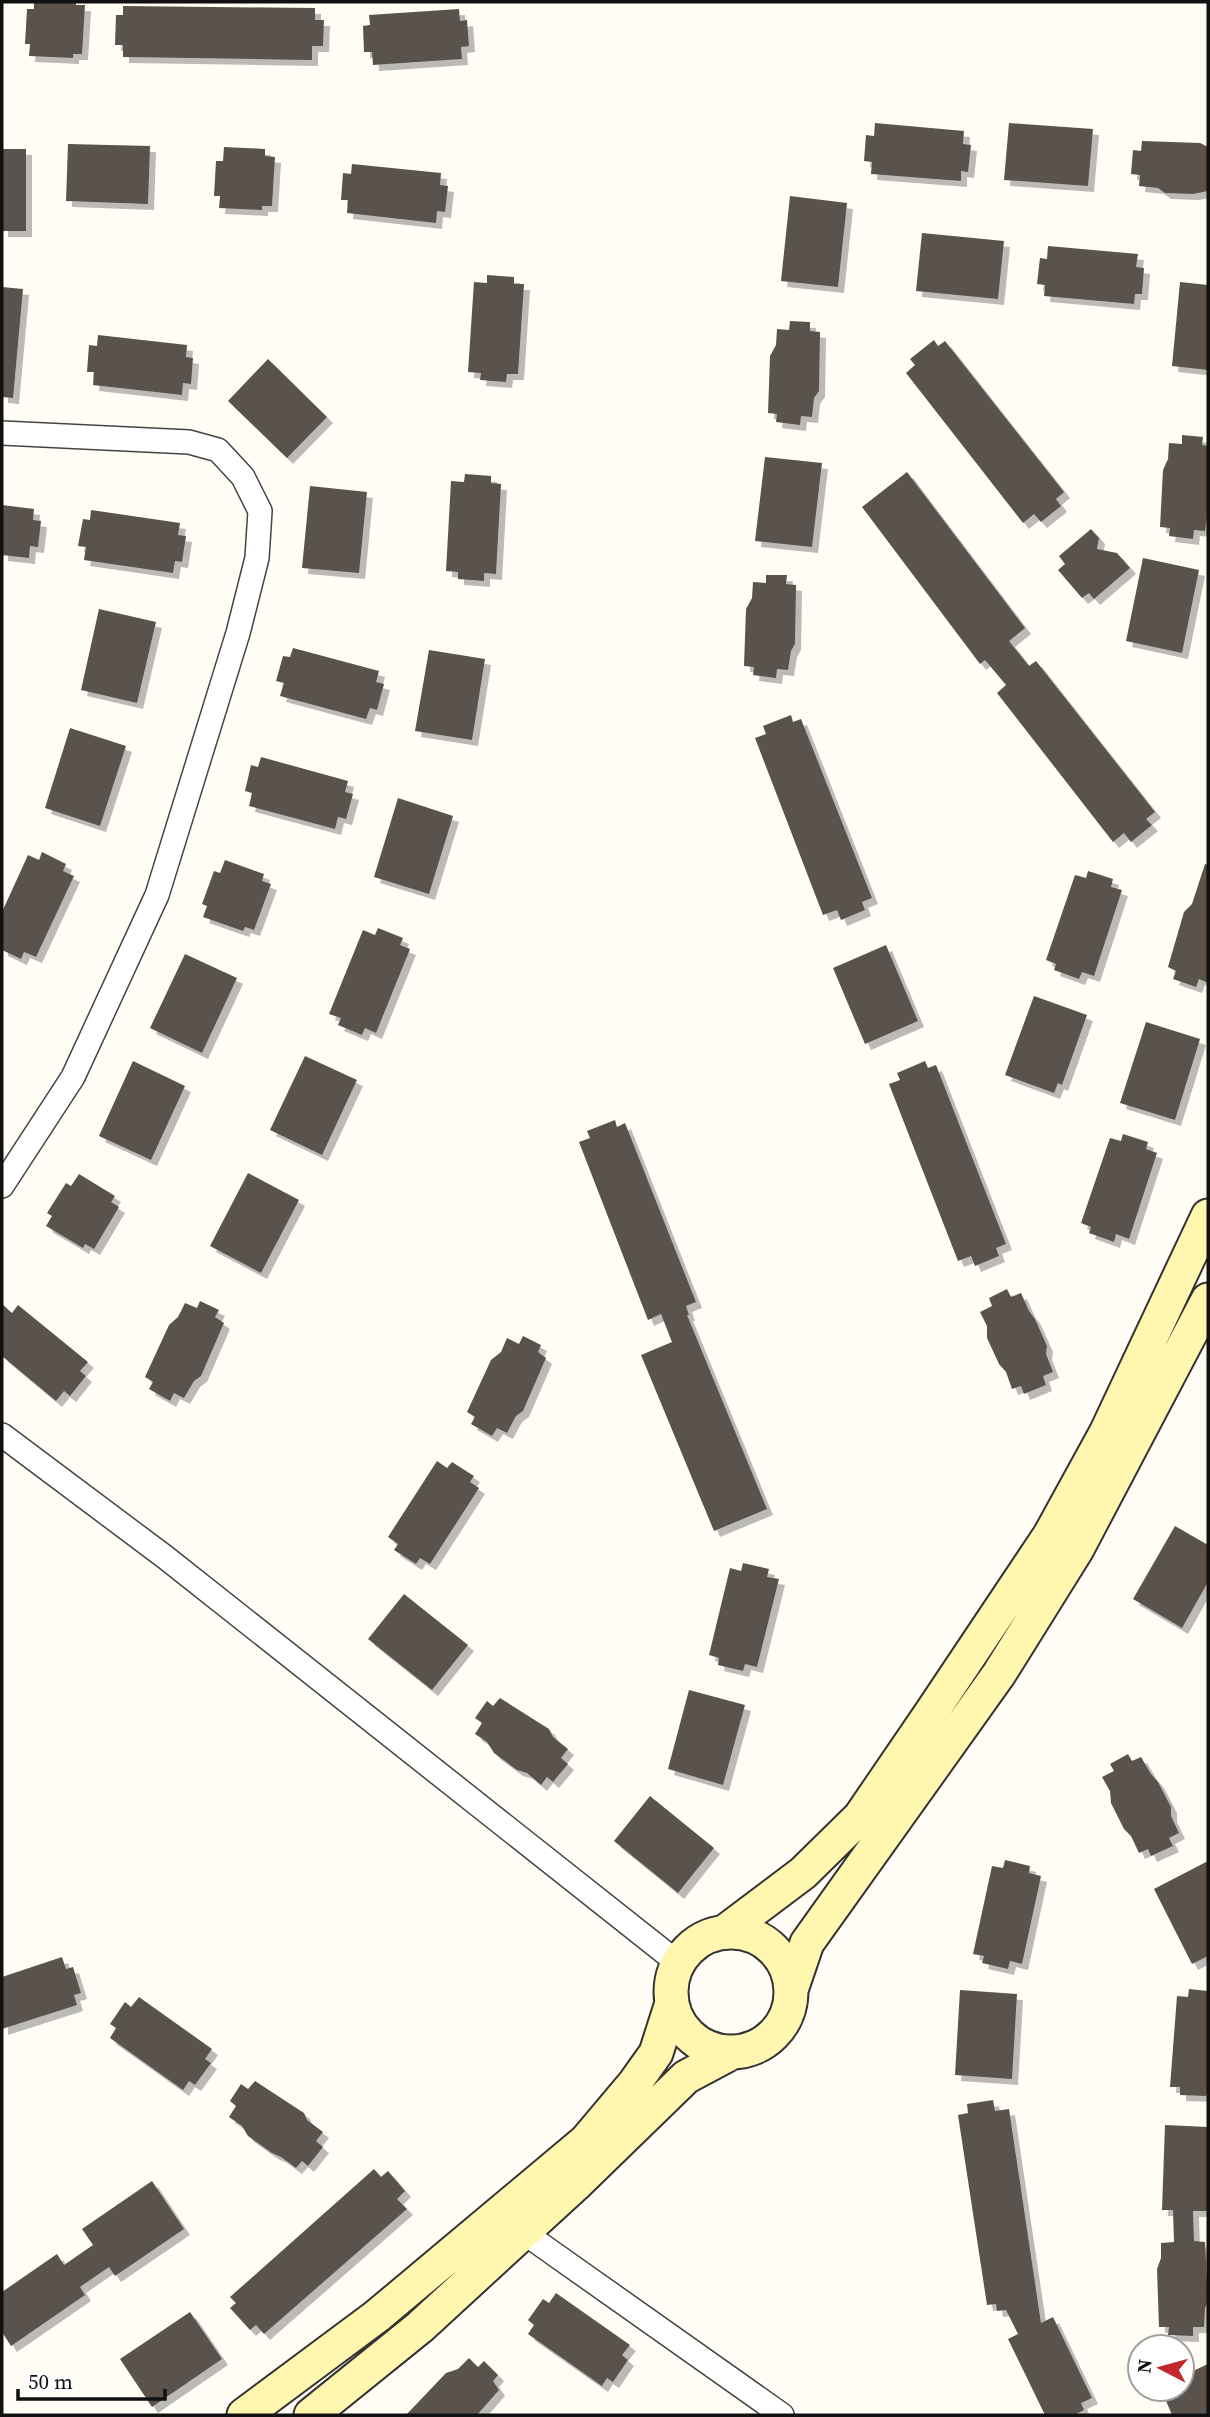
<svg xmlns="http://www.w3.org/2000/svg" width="1210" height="2417" font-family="'Source Serif 4',serif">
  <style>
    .building { fill: #5a524d; filter: url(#shadow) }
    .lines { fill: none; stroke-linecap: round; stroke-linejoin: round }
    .street-casing { stroke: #444; stroke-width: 26 }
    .secondary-casing { stroke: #333; stroke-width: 37 }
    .street { stroke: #fff; stroke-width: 23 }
    .secondary { stroke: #fff6b0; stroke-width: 33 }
  </style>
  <defs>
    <filter id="shadow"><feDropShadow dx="6" dy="6" stdDeviation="0" flood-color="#0004"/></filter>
  </defs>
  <rect width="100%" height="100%" fill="#fffdf5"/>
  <path class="building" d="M34,2H76V5H85L82,54H73V58L29,56L30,44H25L27,9H34Z
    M123,6L315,8V20H324L323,46H312V60L123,57V45H115L116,15H123Z
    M459,9L460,21L467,20L469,46L461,47L462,59L373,65L372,52H364L363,26L370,25L369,15Z
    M875,123L964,131L963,144L971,145L968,172L961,171V181L871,174L872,162L864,161L866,135L874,136Z
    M1009,123L1093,129L1088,186L1004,180Z
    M1142,141L1200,143L1208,147V191L1193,194L1165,193L1158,188L1139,186L1140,175L1131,174L1133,150L1141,151Z
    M68,144L150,146L148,204L66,201Z
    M224,147L265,149V156L275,157L272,206H262V210L219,208L220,196H214L216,161H223Z
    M2,149H26V231H2Z
    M352,164L441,173L440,185L448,186L445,212L437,211L436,223L347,213L348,200H341L343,173L351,174Z
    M790,196L847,203L838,287L781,281Z
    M922,233L1004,241L998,299L916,291Z
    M1048,246L1138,254L1136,267L1144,268L1142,294H1135L1134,304L1044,296L1045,285L1037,284L1040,258L1047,259Z
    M487,275L514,277V284H524L518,374H507L506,382L480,380L481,373L468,372L474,282L487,283Z
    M1180,282L1208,285V370L1172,366Z
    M2,287L23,289L13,398L2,397Z
    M790,321L810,322V331L820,332L819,391L814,398L812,417L801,416L800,425L776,422L777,414L768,413L770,356L776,345L777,329L789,330Z
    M98,335L187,345L186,357L193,358L191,384L183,383L182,395L93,385L94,372H87L89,345L97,346Z
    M934,340L938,346L945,341L1064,492L1056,499L1061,506L1041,522L1034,514L1023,523L906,373L915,365L910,359Z
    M268,359L327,417L287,458L228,401Z
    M1182,435L1203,437L1202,445L1208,446V510L1205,531L1194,530L1193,539L1169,536L1170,528L1160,527L1163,470L1168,459L1169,443L1182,444Z
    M765,457L822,463L812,547L755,541Z
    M907,472L1025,628L1009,641L1029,666L1036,661L1155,812L1146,819L1152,825L1131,842L1124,833L1113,842L997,693L1006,685L985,660L980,664L862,507Z
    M465,474L491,476V483L501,484L496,574L484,573V581L458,579V572L446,571L451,481L464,482Z
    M310,486L367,492L359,573L302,568Z
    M2,505L34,509L33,520L41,521L38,547L30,546L29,558L2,555Z
    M91,510L180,523L178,535L186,536L182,562L175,561L173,573L84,560L86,547L78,546L83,519L90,520Z
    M1091,529L1099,538L1097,549L1117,553L1130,568L1094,599L1089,593L1082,598L1058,570L1065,564L1059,556Z
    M1143,558L1199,570L1182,653L1126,641Z
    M766,575H787L786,584L796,585L795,644L791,651L788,670L777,669L776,678L753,675L754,667L744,666L746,609L752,598L753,582L766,583Z
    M99,609L156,622L137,703L81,690Z
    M293,648L379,671L376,682L384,684L377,710L370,708L366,719L280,696L284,683L276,681L283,656L290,657Z
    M429,650L485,659L472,740L415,731Z
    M791,715L793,722L801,719L872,898L862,902L865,910L841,920L837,910L823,915L755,738L766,734L763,726Z
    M70,728L126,746L100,826L45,808Z
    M261,757L348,781L345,792L353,794L346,819L338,817L335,829L249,806L252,793L245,791L251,765L258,767Z
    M398,798L453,816L429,894L374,877Z
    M42,852L66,864L63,871L74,876L36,957L24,952L21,959L2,950V912L28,855L39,860Z
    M225,860L264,874L262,881L271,884L254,930L245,927L243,931L203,917L207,906L202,904L214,871L220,873Z
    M1205,864L1208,865V983L1199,979L1196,987L1173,979L1176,971L1168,967L1184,912L1192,904Z
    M1088,871L1113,879L1111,887L1122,890L1094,976L1082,972L1079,979L1054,970L1056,964L1046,960L1075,875L1086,878Z
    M378,928L403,938L400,945L410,949L376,1033L365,1028L362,1035L338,1025L341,1018L329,1014L363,930L375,935Z
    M886,945L918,1021L865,1044L833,968Z
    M185,954L237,978L202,1053L150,1028Z
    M1034,996L1087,1015L1062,1085L1058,1083L1054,1093L1005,1075Z
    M1146,1022L1200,1039L1175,1120L1120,1103Z
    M305,1056L357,1080L322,1155L270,1130Z
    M133,1061L185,1086L151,1160L99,1136Z
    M925,1061L928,1068L936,1065L1006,1244L996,1248L999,1256L975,1266L971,1256L958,1261L889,1084L900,1080L897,1073Z
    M615,1120L617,1127L625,1123L696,1302L686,1306L689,1315H687L767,1509L714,1531L641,1355L672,1342L661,1314L648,1320L579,1142L590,1138L587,1131Z
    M1123,1134L1148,1142L1146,1149L1157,1153L1129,1239L1116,1234L1114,1242L1089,1233L1091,1227L1081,1223L1110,1138L1121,1141Z
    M248,1173L299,1200L261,1273L210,1246Z
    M79,1174L115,1196L111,1202L119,1207L94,1249L85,1244L83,1248L46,1226L52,1216L47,1213L66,1183L71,1186Z
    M1007,1289L1011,1297L1021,1293L1029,1311L1035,1319L1047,1346L1046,1354L1053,1372L1043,1376L1046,1385L1024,1394L1021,1386L1012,1389L1006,1372L999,1364L987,1338V1326L980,1312L992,1306L989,1298Z
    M200,1301L219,1310L215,1317L224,1323L201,1376L194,1381L184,1398L174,1393L170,1401L149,1389L153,1382L145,1377L169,1325L178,1317L185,1303L197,1308Z
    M2,1304L12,1313L18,1305L88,1362L80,1371L86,1376L70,1396L64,1391L56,1401L2,1356Z
    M523,1336L541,1345L538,1352L546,1358L523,1411L516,1416L507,1433L497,1428L492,1436L471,1424L475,1417L467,1412L491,1360L501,1352L507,1338L519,1344Z
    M437,1461L447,1468L452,1462L474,1476L470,1482L479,1488L430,1564L420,1558L416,1564L394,1550L398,1544L388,1537Z
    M1175,1526L1208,1545V1582L1182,1628L1133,1599Z
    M743,1563L769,1569L767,1577L779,1579L757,1667L745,1664L743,1671L718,1665L719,1658L709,1655L730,1568L741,1571Z
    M404,1594L468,1645L432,1690L368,1639Z
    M689,1690L745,1705L723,1785L668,1769Z
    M500,1698L549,1729L553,1737L568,1749L561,1758L568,1764L553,1782L547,1777L541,1785L527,1773L517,1770L494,1753L487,1742L475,1734L482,1723L475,1718L487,1701L493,1706Z
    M1128,1754L1132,1761L1141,1757L1151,1774L1158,1782L1171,1807V1816L1179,1833L1169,1838L1173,1846L1151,1856L1148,1849L1139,1853L1131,1836L1124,1829L1111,1803L1110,1791L1102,1777L1114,1771L1110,1764Z
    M650,1796L714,1848L678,1893L614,1841Z
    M1005,1860L1030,1866L1029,1873L1041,1876L1022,1964L1010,1961L1008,1969L982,1963L984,1956L973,1954L992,1866L1003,1868Z
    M1208,1861V1956L1192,1964L1154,1889Z
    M62,1957L66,1969L73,1967L81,1993L74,1995L77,2005L2,2029V1977Z
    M1189,1989L1208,1991V2089L1206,2096L1180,2095V2087H1170L1177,1996L1188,1997Z
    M960,1990L1017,1994L1012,2079L955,2075Z
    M139,1997L212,2049L205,2059L211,2063L195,2085L189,2081L183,2090L110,2038L116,2028L110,2024L125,2002L131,2007Z
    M255,2081L304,2113L307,2120L323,2132L316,2141L323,2147L308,2166L302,2161L296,2168L281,2157L272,2153L248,2136L242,2126L229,2117L236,2106L230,2101L241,2084L248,2089Z
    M993,2100L995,2111L1009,2109L1041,2323L1053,2317L1092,2398L1081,2403L1084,2410L1074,2415H1045L1008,2339L1018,2334L1006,2310L997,2311L996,2304L987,2305L958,2115L968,2113L967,2104Z
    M1165,2125L1208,2127V2211H1193L1194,2241L1205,2242L1208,2301L1205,2308L1204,2327H1193V2336L1168,2335L1169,2327H1159L1157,2269L1161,2258V2243L1174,2242L1173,2210H1162Z
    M374,2169L381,2177L388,2171L405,2191L397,2199L407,2209L264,2334L256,2325L250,2330L230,2308L236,2303L230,2297Z
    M152,2181L184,2229L115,2276L109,2267L80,2287L85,2295L11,2346L2,2332V2292L57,2254L64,2265L93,2245L82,2229Z
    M556,2293L630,2345L622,2355L628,2360L613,2382L607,2378L602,2386L528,2334L534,2325L528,2320L543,2299L549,2303Z
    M190,2312L222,2359L152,2407L120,2359Z
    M469,2358L478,2367L484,2361L498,2375L493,2381L499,2390L477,2415H406L446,2373L458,2369Z
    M1208,2364V2415H1172L1161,2389H1182V2376Z"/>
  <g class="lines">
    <g class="street-casing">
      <path id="street" d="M2,433L189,442L218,450L243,477L260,511L257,558L238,633L157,895L73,1077L2,1186
        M2,1435L165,1557L678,1963
        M523,2232L782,2415"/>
    </g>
    <g class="secondary-casing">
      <path id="secondary" d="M726,1931L803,1873L860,1817L931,1713L1050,1535L1106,1433L1208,1216
        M671 1992a60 60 0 1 1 120 0a60 60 0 1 1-120 0Z
        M792,1987L807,1943L999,1674L1077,1549L1208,1300
        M244,2415L377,2316L586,2141L634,2084L656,2053L672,2003
        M311,2415L420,2327L579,2181L686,2077L731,2053"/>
    </g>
    <use href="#street" class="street"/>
    <use href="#secondary" class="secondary"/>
  </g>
  <rect width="1210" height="2417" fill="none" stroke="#111111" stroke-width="7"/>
  <g transform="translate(1161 2368) rotate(276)"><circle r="33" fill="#ffffff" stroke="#a0a0a0" stroke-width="2"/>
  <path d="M0-5L12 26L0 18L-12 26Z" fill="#c4262e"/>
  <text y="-10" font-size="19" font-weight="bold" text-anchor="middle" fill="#111111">N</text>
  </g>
  <path d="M18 2389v10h147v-10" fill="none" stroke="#111111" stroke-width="3.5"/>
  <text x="28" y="2389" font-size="21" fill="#111111" stroke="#ffffff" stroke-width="5" paint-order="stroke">50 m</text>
</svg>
